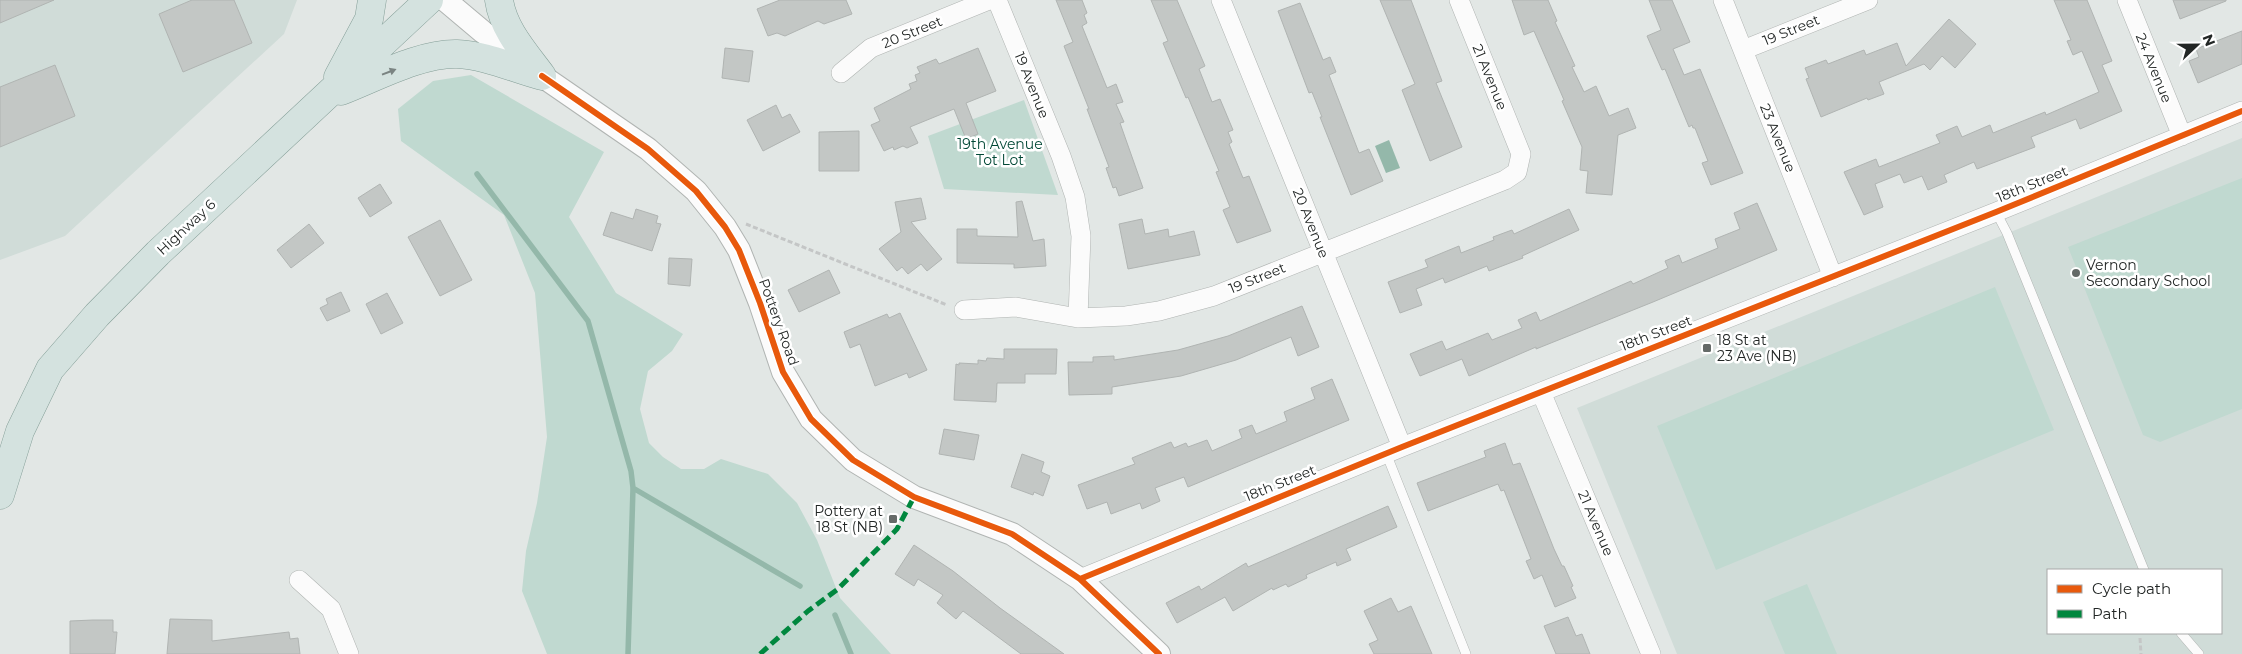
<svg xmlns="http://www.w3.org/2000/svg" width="2242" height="654" font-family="Montserrat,sans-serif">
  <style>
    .built { fill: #d0dcd8; fill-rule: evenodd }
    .green { fill: #c0d9d0 }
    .water { fill: #94b8aa }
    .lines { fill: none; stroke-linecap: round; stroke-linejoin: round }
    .stream { stroke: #94b8aa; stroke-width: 5.5 }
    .building { fill: #c3c7c5; stroke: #b0b4b2 }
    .service-casing { stroke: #b0b4b2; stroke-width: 10 }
    .minor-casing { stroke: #b0b4b2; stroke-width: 20 }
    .tertiary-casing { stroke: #b0b4b2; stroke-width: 24 }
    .primary-casing { stroke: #849e97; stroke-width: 29 }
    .path { stroke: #c4c6c6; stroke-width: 3; stroke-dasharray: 5 2.5; stroke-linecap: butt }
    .service { stroke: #fbfbfb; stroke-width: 9 }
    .minor { stroke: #fbfbfb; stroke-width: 19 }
    .tertiary { stroke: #fbfbfb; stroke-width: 22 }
    .primary { stroke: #d4e2df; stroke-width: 28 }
    .quiet { stroke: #00873e; stroke-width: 5; stroke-dasharray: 10 5; stroke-linecap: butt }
    .cycleway-casing { stroke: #fff; stroke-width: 9 }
    .cycleway { stroke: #e8590c; stroke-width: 6 }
    .oneway { fill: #7b8482 }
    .poi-dot { fill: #656a68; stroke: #fff; stroke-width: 2 }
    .labels { text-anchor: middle; stroke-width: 5; stroke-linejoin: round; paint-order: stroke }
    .street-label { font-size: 14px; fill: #222625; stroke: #fff }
    .park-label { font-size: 14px; fill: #004735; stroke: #fff }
    .poi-label { font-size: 14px; fill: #222625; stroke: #fff; text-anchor: start }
  </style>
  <rect width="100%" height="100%" fill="#e2e7e5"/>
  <path class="built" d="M0,0H297L284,34L65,236L0,260Z
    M2242,138V654H1677L1577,408ZM2048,570H2221V633H2048Z"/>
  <path class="green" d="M471,75L604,152L569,217L616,293L683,334L672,351L648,371L640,409L649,443L663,457L681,469H704L721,459L768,474L797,503L817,540L840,598L891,654H547L522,591L526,551L537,503L547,437L535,293L504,215L401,141L398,109L433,81Z
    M1024,100L1058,195L944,189L928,136Z
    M2242,178V409L2160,442L2143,435L2068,247Z
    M1995,287L2054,430L1716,570L1657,426Z
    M1807,584L1837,654H1785L1763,602Z"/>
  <path class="water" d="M1389,140L1400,168L1386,173L1375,146Z"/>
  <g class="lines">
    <path class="stream" d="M477,174L588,321L631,471L633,488L628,654
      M633,488L800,586
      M835,615L851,654"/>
  </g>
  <path class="building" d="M0,0H54L0,23Z
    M192,0H234L252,43L183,72L159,14Z
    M780,0H846L852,14L824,24L818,21L785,36L777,33L768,36L757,9Z
    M1056,0H1082L1087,13L1084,15L1087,23L1082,26L1107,88L1116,84L1123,102L1116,104L1124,122L1120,123L1143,188L1119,196L1116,187L1113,188L1106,168L1109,167L1087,109H1089L1064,46L1073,42Z
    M1151,0H1177L1205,66L1199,69L1212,102L1220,99L1233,130L1228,132L1232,142L1229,144L1243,178L1249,176L1271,231L1237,243L1223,210L1230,207L1216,172L1219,171L1188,97L1186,98L1163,43L1168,41Z
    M1380,0H1411L1442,81L1436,83L1462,147L1430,161L1402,90L1415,84Z
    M1512,0H1548L1557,21L1555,22L1575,66L1572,67L1584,92L1596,86L1609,116L1628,108L1636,128L1618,135L1612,195L1586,193L1588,171L1580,170L1582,147L1562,101L1564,100L1534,31L1524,35Z
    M1649,0H1672L1690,42L1673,49L1684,75L1700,69L1743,173L1711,185L1702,163L1708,161L1695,128H1693L1692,125L1689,127L1665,69L1662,70L1647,36L1661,30Z
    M2054,0H2087L2112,61L2102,65L2122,111L2080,129L2076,119L2031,137L2035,147L1977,169L1974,162L1944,175L1947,182L1928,190L1922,176L1904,183L1900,174L1875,184L1883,207L1864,215L1844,172L1876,159L1879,167L1940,143L1936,135L1957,126L1962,137L1990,125L1993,133L2045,112L2046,115L2099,92L2082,51L2073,55L2067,41L2071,40Z
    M2173,0H2226V1L2180,19Z
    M1300,3L1323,60L1330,57L1336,72L1329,75L1359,153L1369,149L1383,181L1351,195L1320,117H1322L1312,92L1309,93L1278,11Z
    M1949,19L1976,44L1955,68L1942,56L1930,70L1924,64L1879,82L1884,94L1868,100L1867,98L1821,117L1806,79L1809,78L1805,68L1826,60L1828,64L1864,50L1866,55L1897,43L1906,66Z
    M2242,31V64L2198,83L2189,61L2199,57L2196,49Z
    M725,48L753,51L749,82L722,78Z
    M978,48L996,91L966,103L978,134L966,139L954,109L910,127L918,143L907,148L903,146L894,150L893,147L884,151L871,125L880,121L874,108L911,89L909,84L917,81L915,75L920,73L917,67L936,59L939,64Z
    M55,65L75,116L0,147V87Z
    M776,105L782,118L790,114L800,132L763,151L747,120Z
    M859,131V171H819V132Z
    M380,184L392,203L370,217L358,198Z
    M921,198L926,219L911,222L942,259L927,271L921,264L908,274L902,267L897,271L879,249L901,232L895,202Z
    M1022,201L1033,241L1044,239L1046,266L1014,268V264L957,263V229H977V236L1018,237L1016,202Z
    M1757,203L1777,250L1653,302L1536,349V347L1469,376L1462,359L1420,376L1410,354L1442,341L1446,350L1488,333L1492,340L1522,328L1518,320L1536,312L1540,321L1631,281L1633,284L1668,268L1665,261L1679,255L1682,263L1718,248L1715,239L1740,229L1734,213Z
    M636,209L658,216L656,223L661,224L652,251L603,235L611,212L633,219Z
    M1569,209L1579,230L1522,256L1523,258L1489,271L1487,266L1445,283L1443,278L1416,289L1422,305L1400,313L1388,282L1428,267L1425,260L1459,246L1461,253L1494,240L1493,237L1512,230L1514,234Z
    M1142,219L1145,234L1168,229L1169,237L1194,231L1200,255L1128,269L1119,224Z
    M440,220L472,280L440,296L408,237Z
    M309,224L324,243L291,268L277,250Z
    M669,258L692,259L690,286L668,284Z
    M829,270L840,293L799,312L788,290Z
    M341,292L350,311L327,321L320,308L328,304L326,299Z
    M387,293L403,323L381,334L366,304Z
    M1302,306L1319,347L1298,356L1291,337L1236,360L1181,376L1112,387V394L1069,395L1068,362H1093V357L1114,356V360L1178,350L1228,336Z
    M900,313L927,370L909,378L907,373L875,386L860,344L850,348L844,332L887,314L889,318Z
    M1004,349H1057L1056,374H1025V383H997L996,402L954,400L956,364L959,365V363L978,364V360L986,361L987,358L1004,359Z
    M1332,379L1349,420L1188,487L1184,477L1155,488L1160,501L1142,509L1140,503L1111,514L1107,502L1087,509L1078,485L1135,464L1132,458L1171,442L1174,448L1186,443L1188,447L1207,440L1212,451L1242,438L1239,430L1252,425L1256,434L1287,421L1284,412L1315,399L1311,388Z
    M944,429L979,435L974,460L939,454Z
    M1505,443L1513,465L1520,463L1554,549L1562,566H1564L1573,586L1571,587L1576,598L1555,607L1542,575L1534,579L1526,561L1531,559L1504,490L1501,491L1498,484L1428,511L1417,483L1486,457L1484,451Z
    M1022,454L1044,462L1041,472L1050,476L1043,496L1034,492L1033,495L1011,487Z
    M1388,506L1397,527L1346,549L1351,560L1337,566L1336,562L1306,575L1307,578L1288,587L1286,584L1273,590L1272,588L1233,611L1225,597L1177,623L1166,603L1199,586L1201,590L1246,563L1248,567Z
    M914,545L953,571L1000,608L1064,654H1021L963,611L956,619L937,603L943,595L918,579L914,586L895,574Z
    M1391,598L1398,612L1411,606L1432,654H1374L1369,644L1378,640L1364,611Z
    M1568,617L1576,636L1582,634L1590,654H1556L1544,626Z
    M170,619L212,620V641L289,632L290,639L298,638L300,654H167Z
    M93,620H113V632H117L115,654H70V621Z"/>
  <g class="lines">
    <g class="service-casing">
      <path id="service" d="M1996,212L2007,233L2144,570
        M1386,453L1466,654
        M2181,633L2199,654"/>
    </g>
    <g class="minor-casing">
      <path id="minor" d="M997,0L1061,156L1075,197L1081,236L1078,318
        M1221,0L1402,447
        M1723,0L1833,277
        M2127,0L2182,136
        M1743,50L1868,0
        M841,73L871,48L989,0
        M964,310L1016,307L1078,318L1126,316L1159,311L1214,296L1505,180L1517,172L1521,154L1459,0
        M1541,392L1651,654
        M1080,579L1402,447L1996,212L2242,111
        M299,580L331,609L349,654"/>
    </g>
    <g class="tertiary-casing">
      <path id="tertiary" d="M445,0L483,32L542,76L648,149L696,191L725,227L739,250L760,303L783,372L811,419L853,460L914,497L1012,534L1080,579L1159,654"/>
    </g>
    <g class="primary-casing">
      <path id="primary" d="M499,0C503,29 525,53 542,76
        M338,77L369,19L372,0
        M341,91C375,78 420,53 457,54C485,55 515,69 542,76
        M0,495L20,431L50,369L97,315L158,253L429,0"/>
    </g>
    <path class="path" d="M746,224L947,305
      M2140,638L2141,654"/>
    <use href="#service" class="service"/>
    <use href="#minor" class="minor"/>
    <use href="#tertiary" class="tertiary"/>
    <use href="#primary" class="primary"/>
    <path class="quiet" d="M760,654L808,611L838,589L897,529L914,497"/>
    <g class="cycleway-casing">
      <path id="cycleway" d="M542,76L648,149L696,191L725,227L739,250L760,303L783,372L811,419L853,460L914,497L1012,534L1080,579L1159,654
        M1080,579L1402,447L1996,212L2242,111"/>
    </g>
    <use href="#cycleway" class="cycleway"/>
  </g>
  <defs><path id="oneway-solid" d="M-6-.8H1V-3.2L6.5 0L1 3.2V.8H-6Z" transform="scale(1.25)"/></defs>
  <use class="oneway" href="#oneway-solid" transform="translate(389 72) rotate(-21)"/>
  <g class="poi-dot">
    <circle cx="2076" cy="273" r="5"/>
    <rect x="1702" y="343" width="10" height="10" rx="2.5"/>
    <rect x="888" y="514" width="10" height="10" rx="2.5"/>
  </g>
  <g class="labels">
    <g class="street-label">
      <text transform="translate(1791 30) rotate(-22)" y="5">19 Street</text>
      <text transform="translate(912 32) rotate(-22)" y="5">20 Street</text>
      <text transform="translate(2154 68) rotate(68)" y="5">24 Avenue</text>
      <text transform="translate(1490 77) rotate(68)" y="5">21 Avenue</text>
      <text transform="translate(1032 85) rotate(68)" y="5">19 Avenue</text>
      <text transform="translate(1778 138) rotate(68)" y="5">23 Avenue</text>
      <text transform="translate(2032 184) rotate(-22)" y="5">18th Street</text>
      <text transform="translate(1311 223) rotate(68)" y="5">20 Avenue</text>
      <text transform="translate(186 227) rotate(-43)" y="5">Highway 6</text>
      <text transform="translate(1257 278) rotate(-22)" y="5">19 Street</text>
      <text transform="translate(779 322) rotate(70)" y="5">Pottery Road</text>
      <text transform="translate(1656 333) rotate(-21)" y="5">18th Street</text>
      <text transform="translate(1280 483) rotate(-22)" y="5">18th Street</text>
      <text transform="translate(1596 523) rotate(67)" y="5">21 Avenue</text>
    </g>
    <g class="park-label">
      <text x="1000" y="149">19th Avenue<tspan x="1000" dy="16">Tot Lot</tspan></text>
    </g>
    <g class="poi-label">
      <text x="2086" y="270">Vernon<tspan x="2086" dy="16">Secondary School</tspan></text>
      <text x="1717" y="345">18 St at<tspan x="1717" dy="16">23 Ave (NB)</tspan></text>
      <text x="883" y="516" text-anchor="end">Pottery at<tspan x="883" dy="16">18 St (NB)</tspan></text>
    </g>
  </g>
  <rect x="2047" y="569" width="175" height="65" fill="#ffffff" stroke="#a7a8a8"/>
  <rect x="2057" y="585" width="25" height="8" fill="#e8590c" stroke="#a7a8a8"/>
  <text x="2092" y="594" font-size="15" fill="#222625">Cycle path</text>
  <rect x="2057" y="610" width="25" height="8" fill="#00873e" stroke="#a7a8a8"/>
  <text x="2092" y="619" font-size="15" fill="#222625">Path</text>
  <g transform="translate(2197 45) rotate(68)" stroke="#ffffff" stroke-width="4" paint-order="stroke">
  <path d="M0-4L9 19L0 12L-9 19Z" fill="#222625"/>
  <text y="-8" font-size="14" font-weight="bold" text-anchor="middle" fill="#222625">N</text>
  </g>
</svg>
